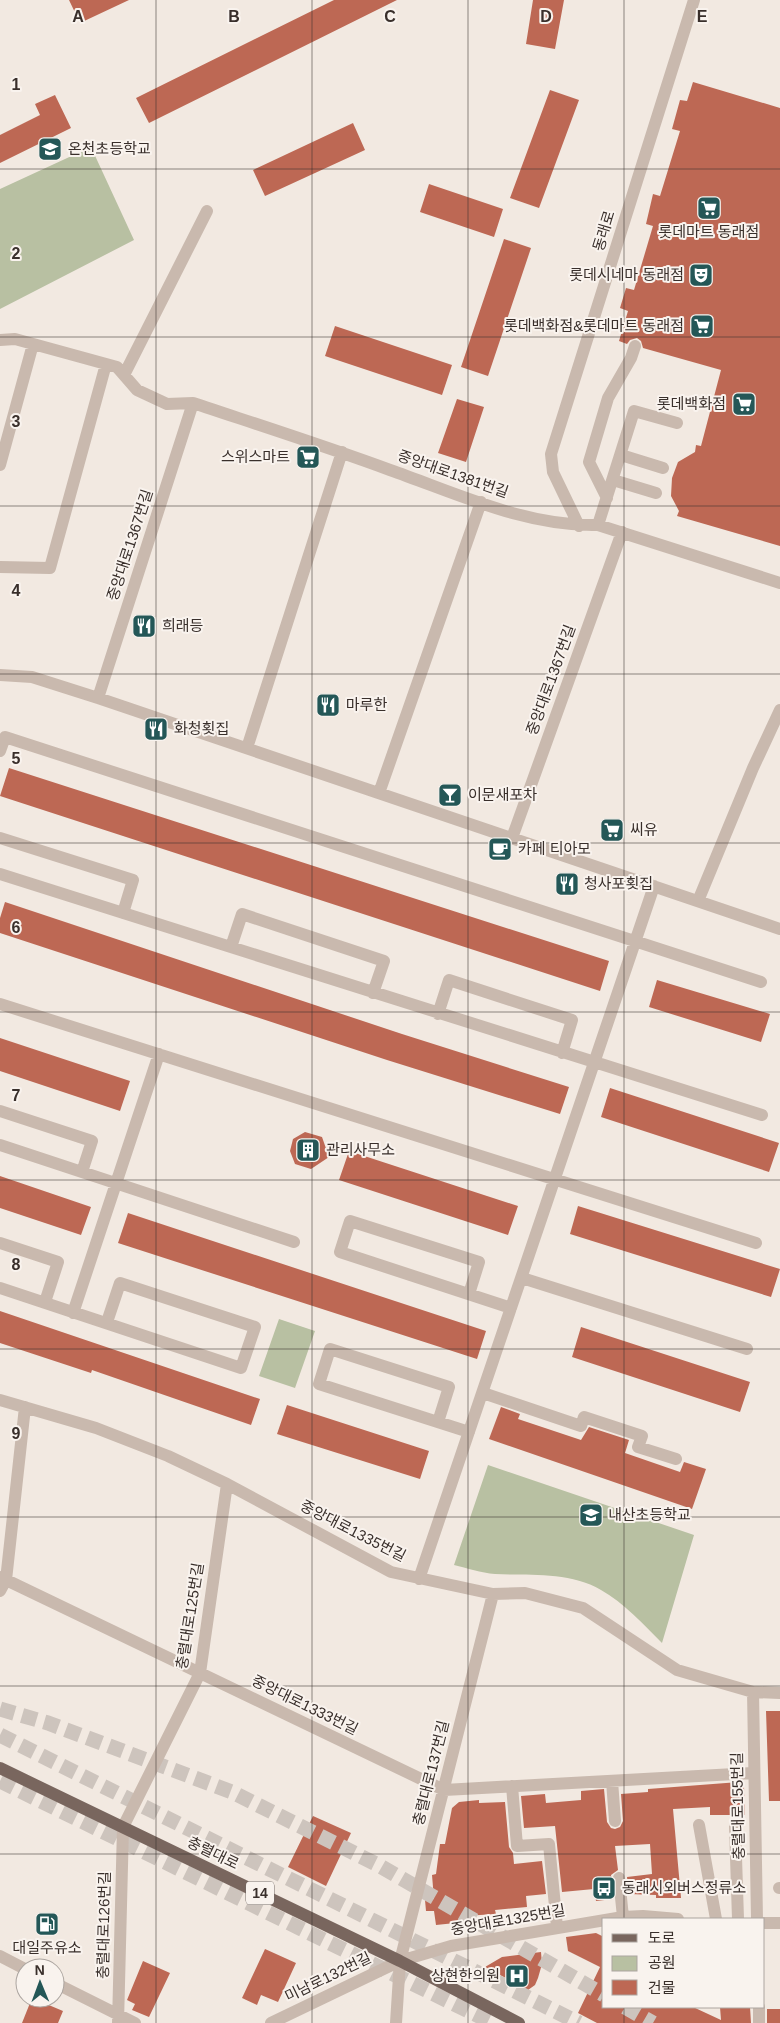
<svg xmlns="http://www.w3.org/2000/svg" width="780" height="2023" font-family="Arial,'Noto Sans KR',sans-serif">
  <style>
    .green { fill: #b8c0a2 }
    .building { fill: #bd6854 }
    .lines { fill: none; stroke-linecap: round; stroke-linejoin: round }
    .highway-tunnel { stroke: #cdc4bd; stroke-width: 15; stroke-dasharray: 15 8; stroke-linecap: butt }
    .minor { stroke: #c9b9ae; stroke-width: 12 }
    .major { stroke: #79665e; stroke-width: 12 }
    .grid { fill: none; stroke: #392f2b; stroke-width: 1; stroke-opacity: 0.55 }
    .labels { text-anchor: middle; stroke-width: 4; stroke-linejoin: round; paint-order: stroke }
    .shield { fill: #f9f3ee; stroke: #736a66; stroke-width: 1 }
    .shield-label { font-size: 14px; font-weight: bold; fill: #392f2b }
    .poi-label { font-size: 15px; fill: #392f2b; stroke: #f9f3ee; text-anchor: start }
    .street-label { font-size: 15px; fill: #392f2b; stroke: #f9f3ee }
    .grid-label { font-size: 16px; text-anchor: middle; font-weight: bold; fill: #392f2b; stroke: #f9f3ee; stroke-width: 4; stroke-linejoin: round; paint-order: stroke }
  </style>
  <rect width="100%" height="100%" fill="#f2e9e1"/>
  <path class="green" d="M91,147L134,240L0,309V189Z
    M279,1319L315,1331L295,1388L259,1376Z
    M488,1465L694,1535L662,1643C643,1624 624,1603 601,1590C569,1571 530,1576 495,1574C481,1573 467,1568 454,1565Z"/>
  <path class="building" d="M69,0H129L80,23Z
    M334,0H397L149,123L136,98Z
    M533,0H564L555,49L526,44Z
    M693,82L780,108V546L677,516L679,511L671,496L672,478L678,462L695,452L696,445L701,446L721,370L643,348L641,341L637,338L630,340L627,344L619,341L628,311L620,308L626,288L634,290L653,226L646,224L653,194L660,196L680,131L672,129L680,100L687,101Z
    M550,90L579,100L539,208L510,198Z
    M55,95L71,128L0,163V135L40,115L35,104Z
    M353,123L365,150L265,196L253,170Z
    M429,184L503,209L494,237L420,212Z
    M504,239L531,248L488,376L461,367Z
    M335,326L452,365L442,395L325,356Z
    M457,399L484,407L466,462L438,453Z
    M9,768L609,961L600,991L0,796Z
    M5,902L402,1034L569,1087L560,1114L387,1060L0,933V918Z
    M657,980L770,1014L761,1042L649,1007Z
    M0,1038L130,1081L120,1111L0,1071Z
    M610,1088L779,1143L769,1172L601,1117Z
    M305,1132L322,1137L329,1157L311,1169L295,1164L290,1151L293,1139Z
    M349,1151L518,1206L508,1235L339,1180Z
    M0,1176L91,1207L81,1235L0,1208Z
    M578,1206L780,1269L771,1297L570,1234Z
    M128,1213L486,1331L477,1359L118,1243Z
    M0,1311L260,1399L251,1425L92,1370L91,1373L0,1343Z
    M581,1327L750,1382L740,1412L572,1357Z
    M287,1405L429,1451L420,1479L277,1434Z
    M501,1407L520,1414L518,1419L581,1440L589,1427L629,1440L625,1453L680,1472L684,1462L706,1469L692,1509L489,1439Z
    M766,1711H780V1801H769Z
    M739,1782L744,1787L745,1815H710V1807L673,1809L681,1898H656V1895L629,1894L627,1877L652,1874L650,1844L615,1846L618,1870L611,1875L613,1899L596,1901L594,1889L562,1892L555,1826L524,1828L521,1796L545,1794L546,1803L581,1800V1791L604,1789L607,1822L611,1828L615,1829L620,1827L623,1821L621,1794L648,1792V1789Z
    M479,1800V1803L505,1802L509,1847L513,1853L514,1864L542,1861L546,1894L526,1896L527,1907L495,1910L496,1914L464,1916L465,1922L436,1925L434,1911H426L425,1900L434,1899L432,1875L436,1874L440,1844H445L452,1808L459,1802Z
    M313,1816L351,1833L326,1886L288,1867Z
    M596,1933L604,1937V2007H693L721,2020L720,2007H750L751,2023H597L578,2013L600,1967L568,1951L566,1937Z
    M265,1949L296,1963L278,2002L261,1995L257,2005L242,1998Z
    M541,1952L542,1964L538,1978L535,1985L528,1990L485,1967L502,1957Z
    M143,1961L170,1973L149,2017L132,2010L135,2004L127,2000Z
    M32,1998L63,2011L58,2023H22Z
    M767,2009H780V2023H767Z"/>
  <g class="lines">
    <path class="highway-tunnel" d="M0,1709L48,1723L232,1792L378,1865L604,1995
      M0,1735L579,2023
      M0,1781L493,2023
      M625,2007L653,2023"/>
    <path class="minor" d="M0,340L15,339L117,367L137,390L167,404L193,403C259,425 325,446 390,470C456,493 526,527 598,525L780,583
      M124,375L207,211
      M621,455L663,468
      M0,465L33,344
      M613,480L656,493
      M607,498L589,462L608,398L631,358L635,346
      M598,525L634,411L677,423
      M579,526L553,472L551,454L694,0
      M0,567L50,568L106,364
      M0,675L32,677L98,698L780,929
      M98,698L193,403
      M247,748L342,452
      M0,751L5,737L761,982
      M379,793L481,502
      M0,838L133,880L123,913
      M512,838L622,532
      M0,874L762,1115
      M698,901L753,768L780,710
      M231,947L242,914L384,961L373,993
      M0,1004L756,1243
      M438,1014L449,980L572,1020L562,1053
      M0,1111L92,1141L82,1172
      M0,1145L294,1242
      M0,1243L58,1262L45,1302
      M522,1278L747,1349
      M0,1288L241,1368L255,1327L120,1283L107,1322
      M469,1294L479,1262L350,1221L340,1252L511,1308
      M73,1313L159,1054
      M483,1393L581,1426L584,1417L642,1436L638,1447L676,1459
      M0,1400L96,1428L168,1456L227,1484L391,1572L493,1594L525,1593L583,1608L677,1670L753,1692L780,1693
      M438,1422L449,1387L330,1349L319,1384L469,1432
      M0,1577L444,1790L753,1773
      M419,1579L654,886
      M0,1591L6,1580L25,1407
      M753,1692L757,1919
      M612,1781L615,1821
      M512,1786L517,1846L549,1844L557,1927
      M699,1825L716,1919
      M735,1826L738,1919
      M619,1878L623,1917
      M779,1888H780
      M764,1923H780
      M0,1956L25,1969
      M55,1983L135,2023
      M759,2007V2023
      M118,2023L123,1827L200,1673L227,1484
      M271,2023L400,1961L451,1946L623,1917L643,1916L678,1919
      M396,2023L400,1961L493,1594"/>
    <path class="major" d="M0,1768L400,1961L519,2023"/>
  </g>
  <path class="grid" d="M156,0V2023M312,0V2023M468,0V2023M624,0V1919M0,169H780M0,337H780M0,506H780M0,674H780M0,843H780M0,1012H780M0,1180H780M0,1349H780M0,1517H780M0,1686H780M0,1854H780M624,2007V2023"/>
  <defs>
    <g id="school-square" transform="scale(1.25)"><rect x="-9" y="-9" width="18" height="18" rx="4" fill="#245757" stroke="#f9f3ee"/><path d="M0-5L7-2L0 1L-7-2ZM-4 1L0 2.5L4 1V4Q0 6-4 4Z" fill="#fff"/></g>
    <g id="supermarket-square" transform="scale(1.25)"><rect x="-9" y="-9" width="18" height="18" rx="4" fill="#245757" stroke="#f9f3ee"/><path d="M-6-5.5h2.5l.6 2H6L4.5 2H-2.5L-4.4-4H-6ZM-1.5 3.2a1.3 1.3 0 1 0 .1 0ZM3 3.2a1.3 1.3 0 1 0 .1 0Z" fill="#fff"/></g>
    <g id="theatre-square" transform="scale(1.25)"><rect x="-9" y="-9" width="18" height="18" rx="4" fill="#245757" stroke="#f9f3ee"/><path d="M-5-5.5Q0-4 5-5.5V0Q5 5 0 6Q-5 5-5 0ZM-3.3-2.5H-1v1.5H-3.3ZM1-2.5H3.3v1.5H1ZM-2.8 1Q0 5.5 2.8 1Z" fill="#fff"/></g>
    <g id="restaurant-square" transform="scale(1.25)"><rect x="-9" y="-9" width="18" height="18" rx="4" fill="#245757" stroke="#f9f3ee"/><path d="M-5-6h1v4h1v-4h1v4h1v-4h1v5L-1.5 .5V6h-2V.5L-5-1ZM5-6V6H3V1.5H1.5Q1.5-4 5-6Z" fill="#fff"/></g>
    <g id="bar-square" transform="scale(1.25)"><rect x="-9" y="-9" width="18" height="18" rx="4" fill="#245757" stroke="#f9f3ee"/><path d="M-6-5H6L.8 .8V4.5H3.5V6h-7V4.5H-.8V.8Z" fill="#fff"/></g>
    <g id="cafe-square" transform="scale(1.25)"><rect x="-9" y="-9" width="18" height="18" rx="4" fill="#245757" stroke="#f9f3ee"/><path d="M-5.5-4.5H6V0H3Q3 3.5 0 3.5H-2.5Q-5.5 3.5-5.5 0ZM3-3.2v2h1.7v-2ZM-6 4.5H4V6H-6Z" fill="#fff"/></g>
    <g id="building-square" transform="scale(1.25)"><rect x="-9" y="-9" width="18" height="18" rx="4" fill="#245757" stroke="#f9f3ee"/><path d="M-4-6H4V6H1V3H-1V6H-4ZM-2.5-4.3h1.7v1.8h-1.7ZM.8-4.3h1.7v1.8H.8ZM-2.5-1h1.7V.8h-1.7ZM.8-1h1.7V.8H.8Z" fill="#fff"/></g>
    <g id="bus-square" transform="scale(1.25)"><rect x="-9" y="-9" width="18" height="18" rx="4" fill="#245757" stroke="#f9f3ee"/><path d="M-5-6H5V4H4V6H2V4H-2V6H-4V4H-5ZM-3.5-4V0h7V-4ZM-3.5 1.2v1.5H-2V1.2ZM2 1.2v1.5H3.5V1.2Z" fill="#fff"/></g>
    <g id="fuel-square" transform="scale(1.25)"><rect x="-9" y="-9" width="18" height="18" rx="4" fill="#245757" stroke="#f9f3ee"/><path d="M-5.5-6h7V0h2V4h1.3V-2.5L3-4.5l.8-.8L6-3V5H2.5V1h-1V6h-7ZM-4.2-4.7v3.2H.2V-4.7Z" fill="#fff"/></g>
    <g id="hospital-square" transform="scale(1.25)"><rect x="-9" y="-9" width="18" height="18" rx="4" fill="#245757" stroke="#f9f3ee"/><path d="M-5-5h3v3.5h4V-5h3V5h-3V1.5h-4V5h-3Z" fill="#fff"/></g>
  </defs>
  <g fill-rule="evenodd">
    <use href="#school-square" x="50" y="149"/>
    <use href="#supermarket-square" x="709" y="208"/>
    <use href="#theatre-square" x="701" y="275"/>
    <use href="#supermarket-square" x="702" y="326"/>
    <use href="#supermarket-square" x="744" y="404"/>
    <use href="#supermarket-square" x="308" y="457"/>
    <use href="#restaurant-square" x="144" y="626"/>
    <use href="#restaurant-square" x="328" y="705"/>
    <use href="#restaurant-square" x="156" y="729"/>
    <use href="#bar-square" x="450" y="795"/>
    <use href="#supermarket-square" x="612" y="830"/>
    <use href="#cafe-square" x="500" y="849"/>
    <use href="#restaurant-square" x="567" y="884"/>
    <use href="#building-square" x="308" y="1150"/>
    <use href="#school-square" x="591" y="1515"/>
    <use href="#bus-square" x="604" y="1888"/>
    <use href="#fuel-square" x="47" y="1924"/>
    <use href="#hospital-square" x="517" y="1976"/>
  </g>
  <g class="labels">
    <rect class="shield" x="246" y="1881.5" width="28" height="23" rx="4"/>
    <g class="shield-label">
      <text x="260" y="1898">14</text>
    </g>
    <g class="poi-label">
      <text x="68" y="154">온천초등학교</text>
      <text x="709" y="237" text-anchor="middle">롯데마트 동래점</text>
      <text x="684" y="280" text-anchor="end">롯데시네마 동래점</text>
      <text x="684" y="331" text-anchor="end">롯데백화점&amp;롯데마트 동래점</text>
      <text x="726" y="409" text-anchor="end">롯데백화점</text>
      <text x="290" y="462" text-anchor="end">스위스마트</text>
      <text x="162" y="631">희래등</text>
      <text x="346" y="710">마루한</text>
      <text x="174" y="734">화청횟집</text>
      <text x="468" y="800">이문새포차</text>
      <text x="630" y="835">씨유</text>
      <text x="518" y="854">카페 티아모</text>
      <text x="584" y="889">청사포횟집</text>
      <text x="326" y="1155">관리사무소</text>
      <text x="608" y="1520">내산초등학교</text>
      <text x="622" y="1893">동래시외버스정류소</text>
      <text x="47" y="1953" text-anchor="middle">대일주유소</text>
      <text x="500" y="1981" text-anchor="end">상현한의원</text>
    </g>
    <g class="street-label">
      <text transform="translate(604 231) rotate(-73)" y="5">동래로</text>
      <text transform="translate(453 474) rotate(19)" y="5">중앙대로1381번길</text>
      <text transform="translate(130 545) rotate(-72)" y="5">중앙대로1367번길</text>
      <text transform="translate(551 680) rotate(-70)" y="5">중앙대로1367번길</text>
      <text transform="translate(353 1531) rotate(27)" y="5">중앙대로1335번길</text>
      <text transform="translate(190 1616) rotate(-81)" y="5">충렬대로125번길</text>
      <text transform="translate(305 1705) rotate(26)" y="5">중앙대로1333번길</text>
      <text transform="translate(431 1773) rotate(-76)" y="5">충렬대로137번길</text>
      <text transform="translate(738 1806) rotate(-91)" y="5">충렬대로155번길</text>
      <text transform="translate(213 1853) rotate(26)" y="5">충렬대로</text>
      <text transform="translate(508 1920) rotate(-10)" y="5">중앙대로1325번길</text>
      <text transform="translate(104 1925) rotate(-89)" y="5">충렬대로126번길</text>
      <text transform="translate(328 1977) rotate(-26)" y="5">미남로132번길</text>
    </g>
  </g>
  <g class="grid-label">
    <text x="78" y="22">A</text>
    <text x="234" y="22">B</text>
    <text x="390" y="22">C</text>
    <text x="546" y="22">D</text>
    <text x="702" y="22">E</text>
    <text x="16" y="90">1</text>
    <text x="16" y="259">2</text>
    <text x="16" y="427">3</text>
    <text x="16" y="596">4</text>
    <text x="16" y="764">5</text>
    <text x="16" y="933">6</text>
    <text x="16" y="1101">7</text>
    <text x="16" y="1270">8</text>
    <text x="16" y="1439">9</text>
  </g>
  <rect x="602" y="1918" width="162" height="90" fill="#f9f3ee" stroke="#aca5a0"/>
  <rect x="612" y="1934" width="25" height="8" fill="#79665e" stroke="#aca5a0"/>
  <text x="648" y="1943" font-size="15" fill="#392f2b">도로</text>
  <rect x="612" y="1956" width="25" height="15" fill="#b8c0a2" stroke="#aca5a0"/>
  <text x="648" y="1968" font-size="15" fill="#392f2b">공원</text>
  <rect x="612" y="1980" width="25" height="15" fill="#bd6854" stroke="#aca5a0"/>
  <text x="648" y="1993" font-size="15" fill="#392f2b">건물</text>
  <g transform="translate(40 1983) rotate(359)"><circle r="24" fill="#f9f3ee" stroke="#aca5a0"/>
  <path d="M0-4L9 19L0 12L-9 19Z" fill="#245757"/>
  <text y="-8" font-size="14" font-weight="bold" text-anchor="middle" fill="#392f2b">N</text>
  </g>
</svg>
